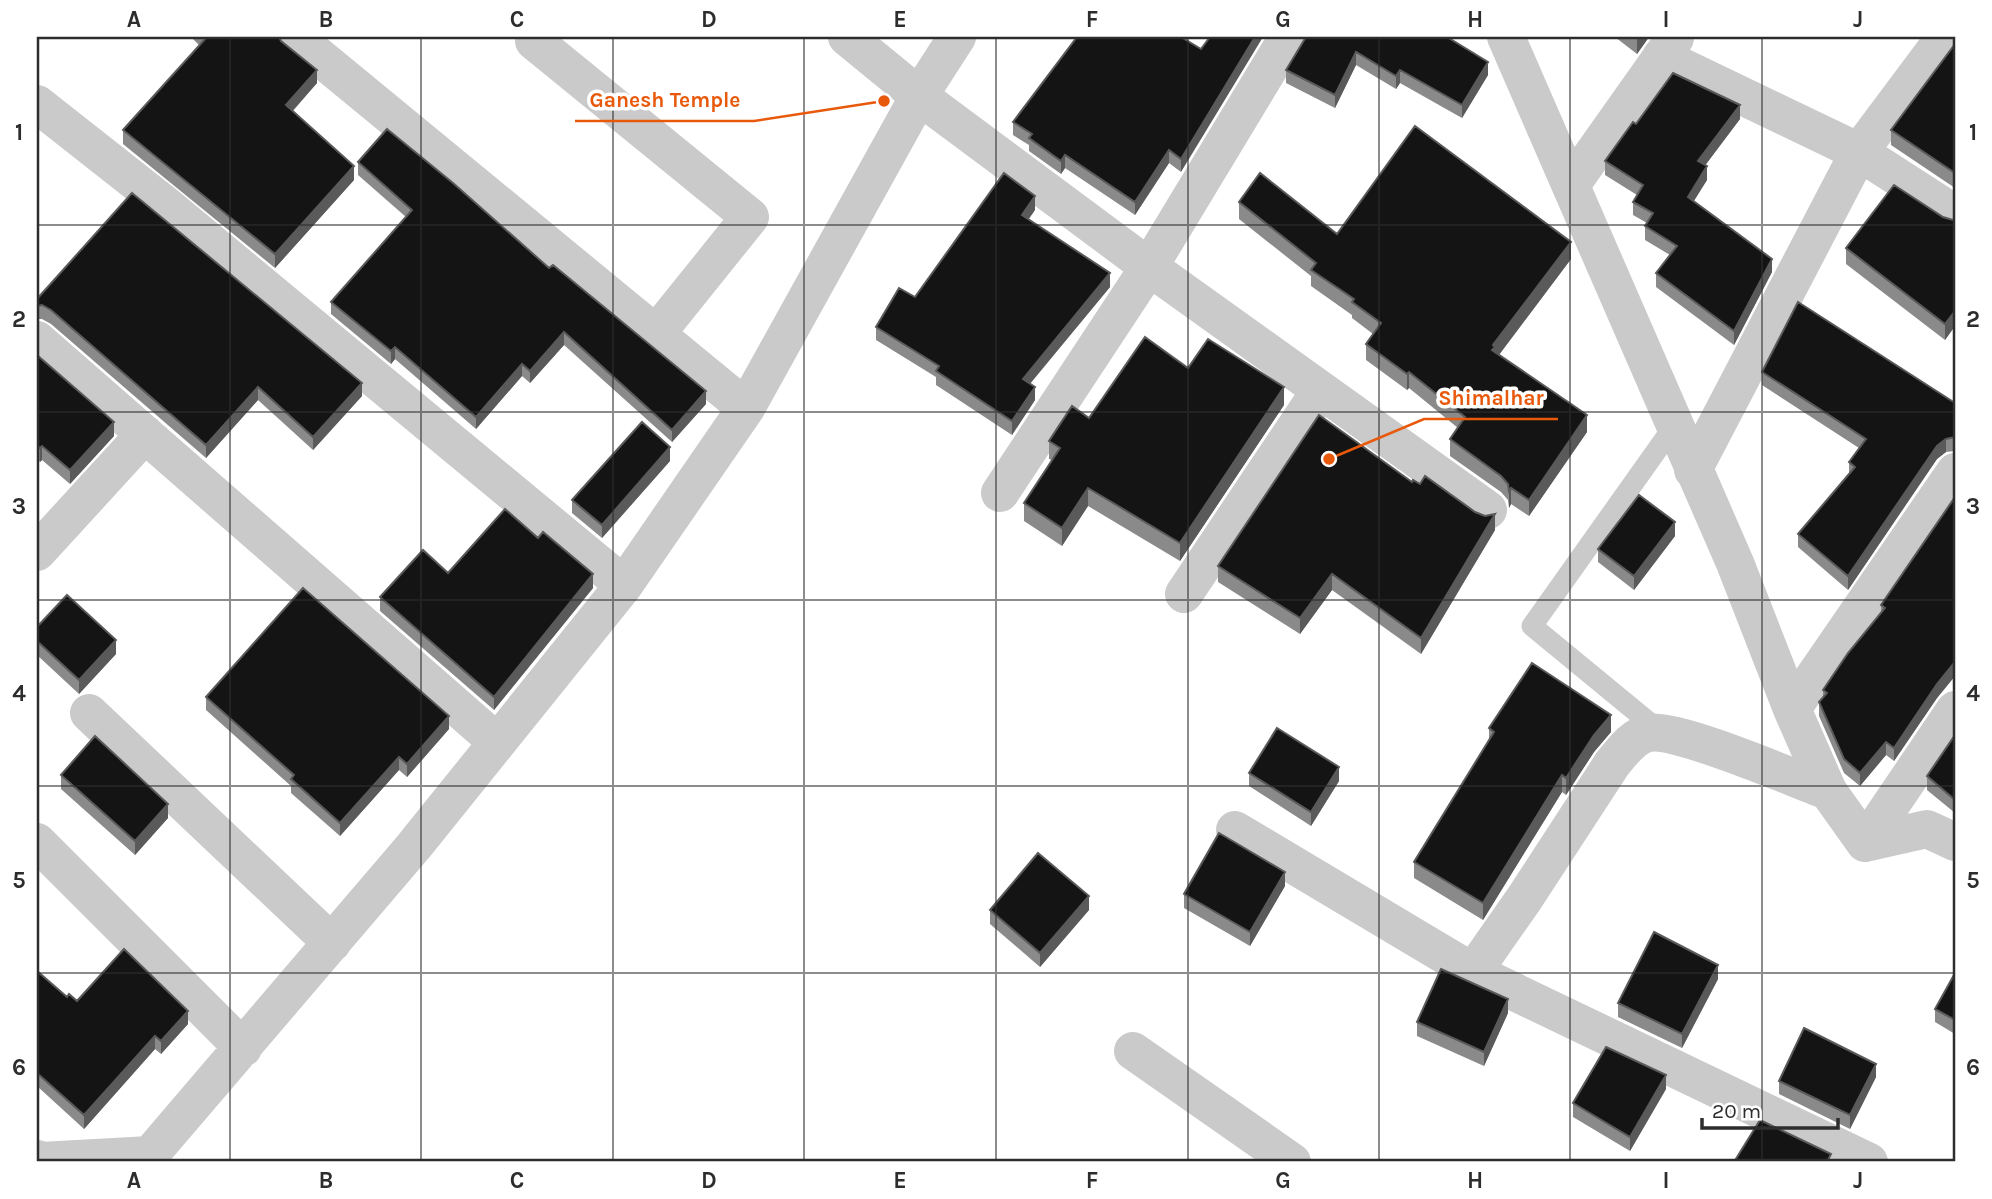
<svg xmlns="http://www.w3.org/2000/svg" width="1992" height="1199" font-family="Karla,sans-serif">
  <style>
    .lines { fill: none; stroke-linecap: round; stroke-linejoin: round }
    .lane { stroke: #cacaca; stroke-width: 21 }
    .street { stroke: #cacaca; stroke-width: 38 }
    .wall { fill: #8a8a8a }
    .shaded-wall { fill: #5a5a5a }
    .building { fill: #141414; stroke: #5a5a5a; stroke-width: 2 }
    .grid { fill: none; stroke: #2d2d2d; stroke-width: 2; stroke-opacity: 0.55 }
    .leader { fill: none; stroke: #e8590c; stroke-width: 2.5 }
    .callout-dot { fill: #e8590c; stroke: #fff; stroke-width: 2.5 }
    .callout-label { font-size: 21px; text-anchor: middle; font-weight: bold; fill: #e8590c; stroke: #fff; stroke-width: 7; stroke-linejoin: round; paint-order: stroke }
    .neatline { fill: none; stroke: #2d2d2d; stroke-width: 2.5 }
    .grid-label { font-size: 23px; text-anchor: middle; font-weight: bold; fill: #2d2d2d }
  </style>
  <rect width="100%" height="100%" fill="#fff"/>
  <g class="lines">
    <path class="lane" d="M1662,733L1532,626L1674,426"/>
    <path class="street" d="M295,37L746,408
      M847,37L919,96L1149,267L1488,510
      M1506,37L1735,563L1792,709L1828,791L1865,843
      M534,41L750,217L656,334
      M1661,57L1859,152L1955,214
      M37,104L164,204L624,585
      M1571,185L1675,38
      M37,340L497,742
      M1693,470L1859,152L1945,37
      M1000,493L1149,267L1288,37
      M37,552L145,434
      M1184,594L1320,391
      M1792,709L1955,472
      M89,713L332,943
      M1235,830L1473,972L1869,1162
      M37,842L243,1048
      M1865,843L1955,710
      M1865,843L1927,829L1955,842
      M1473,972L1524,899L1612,764C1622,752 1633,736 1648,733C1676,727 1795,779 1828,791
      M1133,1051L1292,1162
      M37,1159L41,1161L150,1155L414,846L624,585L746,408L919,96L957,37"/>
  </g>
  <path class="wall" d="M191,37H279L317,83L293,111L354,180L275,268L123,144V130L199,45Z
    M1181,37V172L1169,163L1135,215L1065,168L1061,174L1029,151V145L1013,135V122Z
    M1306,37L1488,75L1462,118L1400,83L1396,89L1356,65L1335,108L1286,83V70Z
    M1615,37H1649L1637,54Z
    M1955,44V188L1891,145V130Z
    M1740,119L1705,165L1707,180L1694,201L1772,272L1734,345L1656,287V273L1670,255L1645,240V226L1647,223L1633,215V202L1637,195L1605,175V161L1636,124Z
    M358,162L549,268L706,404L672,442L564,345L530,383L522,376L476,429L395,359L391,364L331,314V302L406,217L358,175Z
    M1239,202L1337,234L1571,259L1499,355L1587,432L1529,516L1511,504L1509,508L1508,500L1501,492L1450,456V439L1458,428L1409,388L1407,390L1366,360V344L1373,334L1352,318V315L1311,286V276L1239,219Z
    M1035,210L1028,219L1110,287L1030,384L1035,400L1012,435L936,385V377L876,340V327Z
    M1943,217L1953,220H1955V326L1945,340L1846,264V248Z
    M37,299L362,396L313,450L258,400L206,458L51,324L42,319H37Z
    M37,355L114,436L70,484L42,460L40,462L37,459Z
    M1188,368L1284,405L1180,561L1088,506L1062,546L1024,521V503L1052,460L1049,459V441L1089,418Z
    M1762,372L1955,403V451L1946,452L1937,459L1848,590L1798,547V534L1849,474V462L1859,448L1762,385Z
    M670,461L602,538L572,513V500Z
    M1412,482L1495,530L1421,654L1332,590L1300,634L1218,582V566Z
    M1955,497V676L1937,698L1894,761L1886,755L1860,786L1844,773L1819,716V702L1823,698V690L1881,612V605Z
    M1675,536L1634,590L1598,562V549Z
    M448,573L593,588L494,710L380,611V597Z
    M37,627L116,654L79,694L37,655Z
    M206,697L449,729L407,777L399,770L340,836L291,793V786L206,710Z
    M1489,728L1611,732L1594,752L1566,795L1562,792L1483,920L1414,878V862L1489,740Z
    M1955,735V813L1927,790V776Z
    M1249,773L1339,781L1311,826L1249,786Z
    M61,775L168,818L135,855L61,789Z
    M1285,886L1250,946L1184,908V894Z
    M990,910H1089L1040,967L990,924Z
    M37,971L67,997L77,1001L188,1024L161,1054L155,1049L84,1129L37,1086Z
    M1955,973V1034L1935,1022V1009Z
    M1718,979L1682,1048L1618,1017V1003Z
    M1508,1013L1484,1066L1417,1036V1022Z
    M1876,1077L1850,1129L1779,1094V1081Z
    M1666,1089L1630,1151L1573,1117V1103Z"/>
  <path class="shaded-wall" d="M1255,37H1263L1181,172V159Z
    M1637,37H1649L1637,54Z
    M1356,52V65L1335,108V95Z
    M1488,62V75L1462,118V105Z
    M317,70V83L286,118V105Z
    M1400,70V83L1396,89V76Z
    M1740,105V119L1698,175V161Z
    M1169,150V163L1135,215V202Z
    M1065,155V168L1061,174V161Z
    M354,166V180L275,268V254Z
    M1707,166V180L1688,210V197Z
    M1035,196V210L1022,229V215Z
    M1571,242V259L1495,360L1492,350L1493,345Z
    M1772,259V272L1734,345V331Z
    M1110,273V287L1023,392V379Z
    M1955,311V326L1945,340V324Z
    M564,332V345L530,383V371Z
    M395,347V359L391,364V351Z
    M522,364V376L476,429V417Z
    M1409,372V388L1407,390V374Z
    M362,383V396L313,450V437Z
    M258,387V400L206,458V445Z
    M1035,387V400L1012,435V421Z
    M1284,387V405L1180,561V543Z
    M706,391V404L672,442V430Z
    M1587,415V432L1529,516V500Z
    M114,422V436L70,484V470Z
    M1946,439V452L1937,459L1848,590V576L1937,446Z
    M42,446V460L40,462V448Z
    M670,447V461L602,538V525Z
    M1088,488V506L1062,546V528Z
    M1511,488V504L1509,508V491Z
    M1495,514V530L1421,654V638Z
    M1675,522V536L1634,590V576Z
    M593,574V588L494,710V697Z
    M1332,574V590L1300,634V618Z
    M116,640V654L79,694V680Z
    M1955,662V676L1937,698L1894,761V748L1937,684Z
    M1611,715V732L1594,752L1566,795V778L1594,735Z
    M449,716V729L407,777V764Z
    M1886,742V755L1860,786V773Z
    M399,757V770L340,836V823Z
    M1339,767V781L1311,826V812Z
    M1562,775V792L1483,920V903Z
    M168,804V818L135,855V841Z
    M1285,872V886L1250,946V932Z
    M1089,896V910L1040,967V953Z
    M1718,965V979L1682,1048V1034Z
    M1508,999V1013L1484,1066V1052Z
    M188,1011V1024L161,1054V1041Z
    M155,1036V1049L84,1129V1115Z
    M1876,1064V1077L1850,1129V1115Z
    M1666,1075V1089L1630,1151V1137Z"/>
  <path class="building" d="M205,37H279L281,41L317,70L286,105L354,166L275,254L123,130L206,38Z
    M1077,37H1181L1201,49L1210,37H1255L1181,159L1169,150L1135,202L1065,155L1061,161L1029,138L1032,134L1013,122Z
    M1306,37H1447L1488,62L1462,105L1400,70L1396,76L1356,52L1335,95L1286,70Z
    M1955,44V173L1891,130Z
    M1673,73L1740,105L1698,161L1707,166L1688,197L1772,259L1734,331L1656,273L1677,246L1645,226L1653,213L1633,202L1643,185L1605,161L1633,122L1636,124Z
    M1415,126L1571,242L1493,345L1495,347L1492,350L1587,415L1529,500L1511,488L1509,491L1508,484L1501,476L1450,439L1465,417L1409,372L1407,374L1366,344L1381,323L1352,302L1354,299L1311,270L1316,263L1239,202L1260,173L1337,234Z
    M387,129L453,183L549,268L553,265L706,391L672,430L564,332L530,371L522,364L476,417L395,347L391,351L331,302L412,210L358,162Z
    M1004,173L1035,196L1022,215L1110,273L1023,379L1035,387L1012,421L936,371L939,366L876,327L899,288L915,297Z
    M1894,185L1943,217L1953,220H1955V311L1945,324L1846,248Z
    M132,193L362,383L313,437L258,387L206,445L51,310L42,305L37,306V299Z
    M1798,302L1955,403V437L1946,439L1937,446L1848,576L1798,534L1855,467L1849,462L1866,439L1762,372Z
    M1145,337L1188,368L1208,339L1284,387L1180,543L1088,488L1062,528L1024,503L1060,448L1049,441L1072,406L1089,418Z
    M37,355L114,422L70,470L42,446L40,448L37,445Z
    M1319,415L1412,482L1413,480L1420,484L1425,476L1475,512L1485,516L1495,514L1421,638L1332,574L1300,618L1218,566Z
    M642,422L670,447L602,525L572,500Z
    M1639,495L1675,522L1634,576L1598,549Z
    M1955,497V662L1937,684L1894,748L1886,742L1860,773L1844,759L1819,702L1827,693L1823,690L1848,653L1885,608L1881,605Z
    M505,509L538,538L543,532L593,574L494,697L380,597L423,550L448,573Z
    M303,588L449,716L407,764L399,757L340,823L291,779L294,775L206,697Z
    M67,595L116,640L79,680L37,641V627Z
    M1532,663L1611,715L1594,735L1566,778L1562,775L1483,903L1414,862L1494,732L1489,728Z
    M1277,728L1339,767L1311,812L1249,773Z
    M1955,735V800L1927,776Z
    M95,736L168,804L135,841L61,775Z
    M1219,833L1285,872L1250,932L1184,894Z
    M1038,853L1089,896L1040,953L990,910Z
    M1654,932L1718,965L1682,1034L1618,1003Z
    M124,949L188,1011L161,1041L155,1036L84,1115L37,1073V971L67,997L69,994L77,1001Z
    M1441,969L1508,999L1484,1052L1417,1022Z
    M1955,973V1020L1935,1009Z
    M1804,1028L1876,1064L1850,1115L1779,1081Z
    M1606,1047L1666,1075L1630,1137L1573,1103Z
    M1760,1120L1831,1154L1827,1162H1734Z"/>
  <path class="grid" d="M230,37V1162M421,37V1162M613,37V1162M804,37V1162M996,37V1162M1188,37V1162M1379,37V1162M1570,37V1162M1762,37V1162M37,225H1955M37,412H1955M37,600H1955M37,786H1955M37,973H1955"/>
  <path class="leader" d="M884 101L754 121H575M1329 459L1424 419H1558"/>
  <g class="callout-dot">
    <circle cx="884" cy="101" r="7"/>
    <circle cx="1329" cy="459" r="7"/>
  </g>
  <g class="callout-label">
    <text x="665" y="107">Ganesh Temple</text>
    <text x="1491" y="405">Shimalhar</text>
  </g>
  <rect width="1992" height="1199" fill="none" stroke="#ffffff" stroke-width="77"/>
  <path d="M1702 1118v10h136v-10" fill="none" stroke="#2d2d2d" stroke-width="3.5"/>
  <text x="1712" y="1118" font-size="21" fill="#2d2d2d" stroke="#ffffff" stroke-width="5" paint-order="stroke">20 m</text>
  <rect x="38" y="38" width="1916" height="1122" class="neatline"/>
  <g class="grid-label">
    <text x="134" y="27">A</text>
    <text x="326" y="27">B</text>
    <text x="517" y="27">C</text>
    <text x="709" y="27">D</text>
    <text x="900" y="27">E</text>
    <text x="1092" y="27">F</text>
    <text x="1283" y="27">G</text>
    <text x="1475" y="27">H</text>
    <text x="1666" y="27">I</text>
    <text x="1858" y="27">J</text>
    <text x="19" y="140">1</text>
    <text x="1973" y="140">1</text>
    <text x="19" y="327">2</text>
    <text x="1973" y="327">2</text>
    <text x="19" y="514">3</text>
    <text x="1973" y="514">3</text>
    <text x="19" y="701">4</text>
    <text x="1973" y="701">4</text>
    <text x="19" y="888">5</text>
    <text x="1973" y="888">5</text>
    <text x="19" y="1075">6</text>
    <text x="1973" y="1075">6</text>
    <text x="134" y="1188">A</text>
    <text x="326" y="1188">B</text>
    <text x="517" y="1188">C</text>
    <text x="709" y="1188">D</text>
    <text x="900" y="1188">E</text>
    <text x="1092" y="1188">F</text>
    <text x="1283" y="1188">G</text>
    <text x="1475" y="1188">H</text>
    <text x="1666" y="1188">I</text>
    <text x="1858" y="1188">J</text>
  </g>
</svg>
